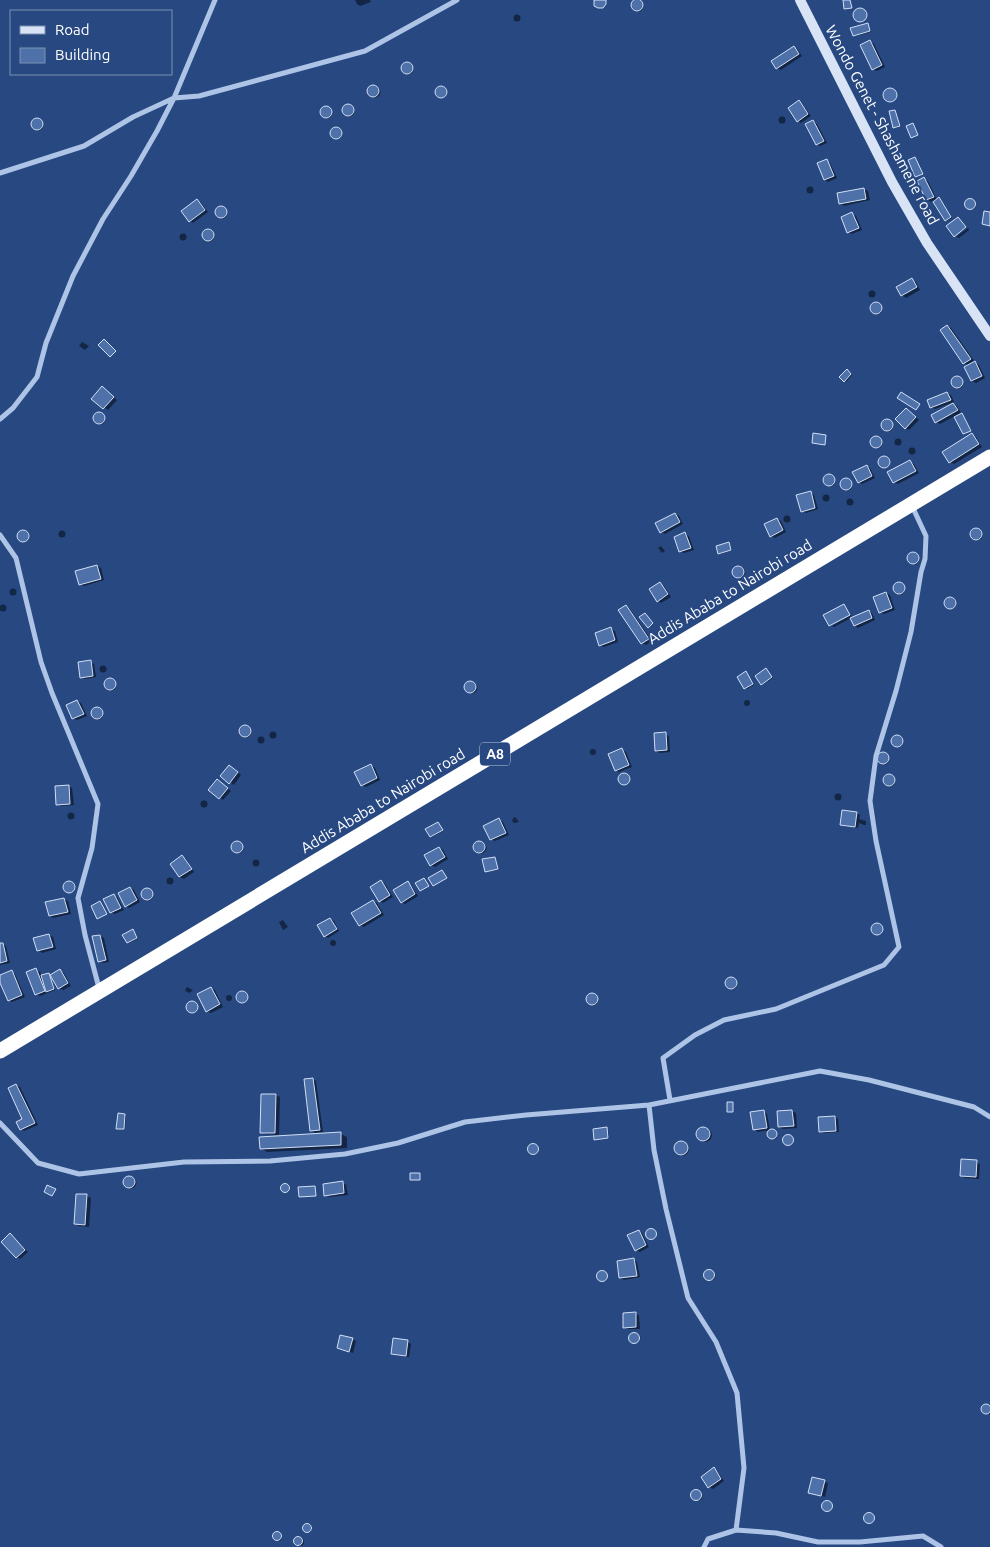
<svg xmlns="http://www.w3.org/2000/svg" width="990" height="1547" font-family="Ubuntu,sans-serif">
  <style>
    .shadow { fill: #0007 }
    .building { fill: #4f71a9; stroke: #d1dff5 }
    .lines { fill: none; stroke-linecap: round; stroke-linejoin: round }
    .street { stroke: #aec4e6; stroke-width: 5 }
    .secondary { stroke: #d8e3f6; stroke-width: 10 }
    .highway { stroke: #fff; stroke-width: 15 }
    .labels { text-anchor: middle; stroke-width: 4.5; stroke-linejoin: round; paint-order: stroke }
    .shield { fill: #274881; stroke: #bec8d9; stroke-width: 1 }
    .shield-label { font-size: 14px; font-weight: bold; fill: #fff }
    .street-label { font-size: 15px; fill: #fff; stroke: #274881 }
  </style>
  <rect width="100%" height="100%" fill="#274881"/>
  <path class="shadow" d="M355,0H370L371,2L360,6L357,4Z
    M632.5 6a5.5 5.5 0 1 1 11 0a5.5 5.5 0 1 1-11 0Z
    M855 15a6 6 0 1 1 12 0a6 6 0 1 1-12 0Z
    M513.5 18a3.5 3.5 0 1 1 7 0a3.5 3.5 0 1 1-7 0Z
    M868,25L871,32L855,36L854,35Z
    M870,41L874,44L885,67L877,71L873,69Z
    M794,47L798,50L802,56L781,70L777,68Z
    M402.5 69a5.5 5.5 0 1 1 11 0a5.5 5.5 0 1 1-11 0Z
    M369.5 92a5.5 5.5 0 1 1 11 0a5.5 5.5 0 1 1-11 0Z
    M436.5 92a5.5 5.5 0 1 1 11 0a5.5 5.5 0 1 1-11 0Z
    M885 96a6 6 0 1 1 12 0a6 6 0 1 1-12 0Z
    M799,102L802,104L811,116L801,123L798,121Z
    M343.5 111a5.5 5.5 0 1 1 11 0a5.5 5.5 0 1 1-11 0Z
    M321.5 113a5.5 5.5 0 1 1 11 0a5.5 5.5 0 1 1-11 0Z
    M895,111L901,126L896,128L894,127Z
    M778.5 120a3.5 3.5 0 1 1 7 0a3.5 3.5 0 1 1-7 0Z
    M32.5 125a5.5 5.5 0 1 1 11 0a5.5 5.5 0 1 1-11 0Z
    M813,121L817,124L827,143L820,146L817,144Z
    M331.5 133a5.5 5.5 0 1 1 11 0a5.5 5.5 0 1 1-11 0Z
    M826,160L830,163L837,178L828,182L825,180Z
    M924,179L928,181L937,200H941L952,218L947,221L933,200L931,202L927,199Z
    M806.5 190a3.5 3.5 0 1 1 7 0a3.5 3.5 0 1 1-7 0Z
    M864,189L868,191L870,200L844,206L840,203Z
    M966 205a5 5 0 1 1 10 0a5 5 0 1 1-10 0Z
    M197,201L201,203L208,212L193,223L190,221Z
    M216.5 213a5.5 5.5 0 1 1 11 0a5.5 5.5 0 1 1-11 0Z
    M852,214L856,216L862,230L852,234L848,232Z
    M968,228L969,230L959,238L956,237Z
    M203.5 236a5.5 5.5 0 1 1 11 0a5.5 5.5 0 1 1-11 0Z
    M179.5 237a3.5 3.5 0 1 1 7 0a3.5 3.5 0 1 1-7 0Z
    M912,280L916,282L920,290L906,298L902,295L898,288Z
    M868.5 294a3.5 3.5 0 1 1 7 0a3.5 3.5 0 1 1-7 0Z
    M871.5 309a5.5 5.5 0 1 1 11 0a5.5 5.5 0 1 1-11 0Z
    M948,326L951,328L975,362L979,365L985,378L976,383L972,381L966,367L969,366L964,363Z
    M82,342L89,346L85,350L79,346Z
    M848,371L852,375L846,382L845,381Z
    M952.5 383a5.5 5.5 0 1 1 11 0a5.5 5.5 0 1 1-11 0Z
    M106,390L117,400L108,410L93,399Z
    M947,393L951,395L954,402L935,409L931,407Z
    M953,404L957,406L961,413H959L963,415L971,431L965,434H964L955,416L940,424L936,422Z
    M910,411L919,420L909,430L906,428Z
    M94.5 419a5.5 5.5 0 1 1 11 0a5.5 5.5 0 1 1-11 0Z
    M882.5 426a5.5 5.5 0 1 1 11 0a5.5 5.5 0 1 1-11 0Z
    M972,435L976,437L982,447L954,464L950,462Z
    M871.5 443a5.5 5.5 0 1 1 11 0a5.5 5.5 0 1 1-11 0Z
    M894.5 442a3.5 3.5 0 1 1 7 0a3.5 3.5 0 1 1-7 0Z
    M908.5 451a3.5 3.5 0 1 1 7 0a3.5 3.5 0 1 1-7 0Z
    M879.5 462a5.5 5.5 0 1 1 11 0a5.5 5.5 0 1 1-11 0Z
    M910,462L914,464L919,473L898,484L894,482Z
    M866,466L870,468L875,478L862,484L859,482Z
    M824.5 481a5.5 5.5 0 1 1 11 0a5.5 5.5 0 1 1-11 0Z
    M841.5 485a5.5 5.5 0 1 1 11 0a5.5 5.5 0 1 1-11 0Z
    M810,492L814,495L818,509L806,513L802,511Z
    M822.5 498a3.5 3.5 0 1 1 7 0a3.5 3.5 0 1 1-7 0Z
    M846.5 502a3.5 3.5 0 1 1 7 0a3.5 3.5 0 1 1-7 0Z
    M675,514L679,516L683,524L665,534L661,532Z
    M783.5 519a3.5 3.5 0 1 1 7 0a3.5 3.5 0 1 1-7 0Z
    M777,519L781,521L786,532L775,538L771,536Z
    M971.5 535a5.5 5.5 0 1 1 11 0a5.5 5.5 0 1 1-11 0Z
    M18.5 536a5.5 5.5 0 1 1 11 0a5.5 5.5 0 1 1-11 0Z
    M58.5 534a3.5 3.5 0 1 1 7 0a3.5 3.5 0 1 1-7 0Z
    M685,534L689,536L694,550L684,553L680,551Z
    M729,543L732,550L721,554L719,553Z
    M661,546L665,551L662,553L658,548Z
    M908.5 559a5.5 5.5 0 1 1 11 0a5.5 5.5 0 1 1-11 0Z
    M97,566L101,568L104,580L84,586L80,584Z
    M734.5 573a5.5 5.5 0 1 1 11 0a5.5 5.5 0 1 1-11 0Z
    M894.5 589a5.5 5.5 0 1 1 11 0a5.5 5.5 0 1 1-11 0Z
    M660,584L664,586L671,597L661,603L658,601Z
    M9.5 592a3.5 3.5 0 1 1 7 0a3.5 3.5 0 1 1-7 0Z
    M886,593L890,595L895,610L884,614L880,612Z
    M945.5 603a5.5 5.5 0 1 1 11 0a5.5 5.5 0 1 1-11 0Z
    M-0.5 608a3.5 3.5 0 1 1 7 0a3.5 3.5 0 1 1-7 0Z
    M626,606L629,608L652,641L646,645L642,643Z
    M869,611L872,613L875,620L858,628L854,625L851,618L834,627L832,626L851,615L853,618Z
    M611,629L615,631L618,642L604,647L600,645Z
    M90,662L94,664L96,677L85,679L81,677Z
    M99.5 669a3.5 3.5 0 1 1 7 0a3.5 3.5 0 1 1-7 0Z
    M766,669L773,678L763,684H761Z
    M746,673L754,685L747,689L745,688Z
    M105.5 685a5.5 5.5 0 1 1 11 0a5.5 5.5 0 1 1-11 0Z
    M466.5 688a5.5 5.5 0 1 1 11 0a5.5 5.5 0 1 1-11 0Z
    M744 703a3 3 0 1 1 6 0a3 3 0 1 1-6 0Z
    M77,701L81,703L87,716L77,720L73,718Z
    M92.5 714a5.5 5.5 0 1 1 11 0a5.5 5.5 0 1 1-11 0Z
    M240.5 732a5.5 5.5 0 1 1 11 0a5.5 5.5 0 1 1-11 0Z
    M269.5 735a3.5 3.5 0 1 1 7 0a3.5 3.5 0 1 1-7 0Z
    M665,734L669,736L670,752L660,753L656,751Z
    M892.5 741a5.5 5.5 0 1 1 11 0a5.5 5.5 0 1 1-11 0Z
    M257.5 740a3.5 3.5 0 1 1 7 0a3.5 3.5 0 1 1-7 0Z
    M590 752a3 3 0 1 1 6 0a3 3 0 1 1-6 0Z
    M622,750L626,752L632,767L619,772L616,770Z
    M878.5 759a5.5 5.5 0 1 1 11 0a5.5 5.5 0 1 1-11 0Z
    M371,765L375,768L380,780L366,787L362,785Z
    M233,768L241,775L234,785L222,776Z
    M619.5 779a5.5 5.5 0 1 1 11 0a5.5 5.5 0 1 1-11 0Z
    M884.5 781a5.5 5.5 0 1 1 11 0a5.5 5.5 0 1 1-11 0Z
    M221,783L231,791L223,800L210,790Z
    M69,786L72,788L74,805L61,806L58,804Z
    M834.5 797a3.5 3.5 0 1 1 7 0a3.5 3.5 0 1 1-7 0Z
    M200.5 804a3.5 3.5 0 1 1 7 0a3.5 3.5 0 1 1-7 0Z
    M67.5 816a3.5 3.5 0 1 1 7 0a3.5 3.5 0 1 1-7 0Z
    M856,813L860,815L859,819L866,821V825H864L859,823L858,828L845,826L842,824Z
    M514,817L516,818L519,822L514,823L512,821Z
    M499,820L503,822L509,835L495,841L491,839Z
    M439,824L443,831L432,837L431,836Z
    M232.5 848a5.5 5.5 0 1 1 11 0a5.5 5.5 0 1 1-11 0Z
    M475.5 848a5.5 5.5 0 1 1 11 0a5.5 5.5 0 1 1-11 0Z
    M439,848L443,850L448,859L435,867L431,865Z
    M182,857L186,859L194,872L184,879L180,877L171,864Z
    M495,858L496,859L498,870L486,871Z
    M252.5 863a3.5 3.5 0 1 1 7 0a3.5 3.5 0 1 1-7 0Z
    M166.5 881a3.5 3.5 0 1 1 7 0a3.5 3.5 0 1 1-7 0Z
    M64.5 887a5.5 5.5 0 1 1 11 0a5.5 5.5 0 1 1-11 0Z
    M381,882L385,884L393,897L383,903L380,901Z
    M408,882L411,885L418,896L405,904L401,902Z
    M130,888L134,890L140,902L129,908L126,906Z
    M142.5 895a5.5 5.5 0 1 1 11 0a5.5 5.5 0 1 1-11 0Z
    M113,895L117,897L124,910L115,914L111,912Z
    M64,899L68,901L71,914L53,918L50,916Z
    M373,901L377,903L384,915L364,927L360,925Z
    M330,919L334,921L339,931L328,938L325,936Z
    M283,920L288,927L283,930L279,922Z
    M873 930a5 5 0 1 1 10 0a5 5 0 1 1-10 0Z
    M133,931L138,939L129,943L127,942Z
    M49,935L53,937L56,949L42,953L38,950Z
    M100,936L104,938L109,962L103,963L99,961Z
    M330 943a3 3 0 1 1 6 0a3 3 0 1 1-6 0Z
    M2,944L6,946L10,963L0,965V945Z
    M36,970L40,972L42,977L50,975L55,990L40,996L36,994Z
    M60,971L64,973L71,986L63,990L59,988Z
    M12,972L15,974L25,997L12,1002L9,1000L0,980V977Z
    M726.5 984a5.5 5.5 0 1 1 11 0a5.5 5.5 0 1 1-11 0Z
    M187,987L193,990L192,991L189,993L187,992L185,990Z
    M211,988L215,990L223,1007L211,1013L207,1011Z
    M237.5 997a5.5 5.5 0 1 1 11 0a5.5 5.5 0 1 1-11 0Z
    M587.5 1000a5.5 5.5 0 1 1 11 0a5.5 5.5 0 1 1-11 0Z
    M226 998a3 3 0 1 1 6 0a3 3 0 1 1-6 0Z
    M188 1008a5 5 0 1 1 10 0a5 5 0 1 1-10 0Z
    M313,1079L316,1081L323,1132L315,1133L312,1131Z
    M16,1085L20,1087L38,1125L24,1131L21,1129L24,1119Z
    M262,1095H276L280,1097L279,1135L265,1134L261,1132Z
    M763,1111L767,1114L770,1130L758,1132L754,1129Z
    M792,1111L796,1113L797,1128L783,1129L779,1127L778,1112Z
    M119,1114L126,1116L125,1129H119Z
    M835,1117L838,1119L839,1132L824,1133L820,1131Z
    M698 1135a7 7 0 1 1 14 0a7 7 0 1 1-14 0Z
    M607,1129L608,1130L609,1138L595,1139Z
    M768.5 1135a4.5 4.5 0 1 1 9 0a4.5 4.5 0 1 1-9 0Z
    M341,1134L347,1137V1148L267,1152L261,1148Z
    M784.5 1141a4.5 4.5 0 1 1 9 0a4.5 4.5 0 1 1-9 0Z
    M675 1149a7 7 0 1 1 14 0a7 7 0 1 1-14 0Z
    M529.5 1150a4.5 4.5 0 1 1 9 0a4.5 4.5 0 1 1-9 0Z
    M976,1162L980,1164L979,1179L965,1178L962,1176Z
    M125.5 1183a5.5 5.5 0 1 1 11 0a5.5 5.5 0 1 1-11 0Z
    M342,1182L346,1185L348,1195L329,1197L325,1195Z
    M282 1188a4 4 0 1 1 8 0a4 4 0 1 1-8 0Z
    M77,1195L87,1196L91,1198L89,1227L79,1226L75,1224Z
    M647.5 1235a4.5 4.5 0 1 1 9 0a4.5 4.5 0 1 1-9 0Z
    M639,1231L642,1233L649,1247L640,1252L636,1250Z
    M10,1235L28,1252L20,1259L17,1257Z
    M634,1259L637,1262L640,1277L624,1280L621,1278Z
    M706.5 1276a4.5 4.5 0 1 1 9 0a4.5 4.5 0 1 1-9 0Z
    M598.5 1277a4.5 4.5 0 1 1 9 0a4.5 4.5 0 1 1-9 0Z
    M636,1313L639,1316L640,1329H628L624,1327Z
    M631.5 1338a4.5 4.5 0 1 1 9 0a4.5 4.5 0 1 1-9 0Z
    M352,1339L356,1341L353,1353L338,1348Z
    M408,1342L411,1344L409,1357L396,1355L392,1353Z
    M984,1405L990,1406V1414H987L982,1410V1407Z
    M714,1469L717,1471L724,1481L713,1489L709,1487Z
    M813,1478L828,1483L825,1497L810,1492Z
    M693.5 1496a4.5 4.5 0 1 1 9 0a4.5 4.5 0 1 1-9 0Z
    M823.5 1506a4.5 4.5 0 1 1 9 0a4.5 4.5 0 1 1-9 0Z
    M865.5 1519a4.5 4.5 0 1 1 9 0a4.5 4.5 0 1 1-9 0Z
    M304 1528a4 4 0 1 1 8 0a4 4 0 1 1-8 0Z
    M274 1537a4 4 0 1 1 8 0a4 4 0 1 1-8 0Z
    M296 1542a4 4 0 1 1 8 0a4 4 0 1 1-8 0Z"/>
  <path class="building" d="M631 5a6 6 0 1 1 12 0a6 6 0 1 1-12 0Z
    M594,0H606V4L603,8H598L594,6Z
    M843,0H850L852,8L844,9Z
    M853 15a7 7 0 1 1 14 0a7 7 0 1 1-14 0Z
    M868,23L870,31L853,36L850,28Z
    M870,40L882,65L872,70L860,45Z
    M794,46L799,54L776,69L771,61Z
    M401 68a6 6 0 1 1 12 0a6 6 0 1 1-12 0Z
    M367 91a6 6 0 1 1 12 0a6 6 0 1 1-12 0Z
    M435 92a6 6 0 1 1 12 0a6 6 0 1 1-12 0Z
    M883 95a7 7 0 1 1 14 0a7 7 0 1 1-14 0Z
    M799,100L808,114L797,122L788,108Z
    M342 110a6 6 0 1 1 12 0a6 6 0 1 1-12 0Z
    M320 112a6 6 0 1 1 12 0a6 6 0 1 1-12 0Z
    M895,110L900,126L893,128L889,111Z
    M31 124a6 6 0 1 1 12 0a6 6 0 1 1-12 0Z
    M813,120L824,141L816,145L805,124Z
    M913,123L918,135L911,138L906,126Z
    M330 133a6 6 0 1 1 12 0a6 6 0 1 1-12 0Z
    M915,157L923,174L915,177L908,160Z
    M827,159L834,176L824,180L817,163Z
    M924,177L934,197L926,200L917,181Z
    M864,188L866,199L839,204L837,193Z
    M939,197L951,217L945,221L933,202Z
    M964.5 204a5.5 5.5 0 1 1 11 0a5.5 5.5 0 1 1-11 0Z
    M197,199L205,210L189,222L181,211Z
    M215 212a6 6 0 1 1 12 0a6 6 0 1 1-12 0Z
    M984,211L990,212V226L982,224Z
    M852,212L859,228L847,233L841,217Z
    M958,217L966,227L954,237L946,226Z
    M202 235a6 6 0 1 1 12 0a6 6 0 1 1-12 0Z
    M912,278L917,287L901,296L896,287Z
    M870 308a6 6 0 1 1 12 0a6 6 0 1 1-12 0Z
    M947,325L971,359L963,364L940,330Z
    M104,339L116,351L110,357L98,345Z
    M975,361L982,376L971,381L964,367Z
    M847,369L851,374L844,382L839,377Z
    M951 382a6 6 0 1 1 12 0a6 6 0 1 1-12 0Z
    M102,386L114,397L103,409L91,399Z
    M901,392L920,404L916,410L897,398Z
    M947,392L951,400L930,408L927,400Z
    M953,403L958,410L935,423L931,415Z
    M906,408L916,417L905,429L895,419Z
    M93 418a6 6 0 1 1 12 0a6 6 0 1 1-12 0Z
    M962,413L971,431L963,434L954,417Z
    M881 425a6 6 0 1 1 12 0a6 6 0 1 1-12 0Z
    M813,433L826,435L825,445L812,443Z
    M972,433L979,444L949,463L942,452Z
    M870 442a6 6 0 1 1 12 0a6 6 0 1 1-12 0Z
    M878 462a6 6 0 1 1 12 0a6 6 0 1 1-12 0Z
    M910,460L916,471L893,483L887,472Z
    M867,465L872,476L858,483L852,472Z
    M823 480a6 6 0 1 1 12 0a6 6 0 1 1-12 0Z
    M840 484a6 6 0 1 1 12 0a6 6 0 1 1-12 0Z
    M811,491L815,508L801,512L796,495Z
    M675,513L680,522L660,533L655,523Z
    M777,518L783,530L770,537L764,524Z
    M970 534a6 6 0 1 1 12 0a6 6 0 1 1-12 0Z
    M17 536a6 6 0 1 1 12 0a6 6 0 1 1-12 0Z
    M685,532L691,548L679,552L674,537Z
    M729,542L731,550L718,554L716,546Z
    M907 558a6 6 0 1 1 12 0a6 6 0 1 1-12 0Z
    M97,565L101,579L79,585L75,571Z
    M732 572a6 6 0 1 1 12 0a6 6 0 1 1-12 0Z
    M893 588a6 6 0 1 1 12 0a6 6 0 1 1-12 0Z
    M660,582L668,594L657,602L649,589Z
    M886,592L892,608L879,613L873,597Z
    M944 603a6 6 0 1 1 12 0a6 6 0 1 1-12 0Z
    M844,604L850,615L829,626L823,615Z
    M626,605L649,639L641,644L618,610Z
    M869,610L872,618L854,626L850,618Z
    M645,613L653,623L648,628L639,617Z
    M611,627L615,640L599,646L595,633Z
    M91,660L93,676L80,678L78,662Z
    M766,668L772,677L761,685L755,676Z
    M746,671L753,684L744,689L737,677Z
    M104 684a6 6 0 1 1 12 0a6 6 0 1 1-12 0Z
    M464 687a6 6 0 1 1 12 0a6 6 0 1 1-12 0Z
    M77,700L84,714L72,719L66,705Z
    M91 713a6 6 0 1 1 12 0a6 6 0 1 1-12 0Z
    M239 731a6 6 0 1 1 12 0a6 6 0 1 1-12 0Z
    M666,732L667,750L655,751L654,733Z
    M891 741a6 6 0 1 1 12 0a6 6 0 1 1-12 0Z
    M622,748L629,765L615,771L608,754Z
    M877 758a6 6 0 1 1 12 0a6 6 0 1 1-12 0Z
    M371,764L377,778L361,786L354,772Z
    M229,765L238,772L229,784L220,776Z
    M618 779a6 6 0 1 1 12 0a6 6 0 1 1-12 0Z
    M883 780a6 6 0 1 1 12 0a6 6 0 1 1-12 0Z
    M217,779L228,788L219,799L208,790Z
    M69,785L70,804L56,805L55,786Z
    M842,810L857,812L855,827L840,825Z
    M499,818L506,833L490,840L483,826Z
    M438,822L443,830L430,837L425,829Z
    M231 847a6 6 0 1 1 12 0a6 6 0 1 1-12 0Z
    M473 847a6 6 0 1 1 12 0a6 6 0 1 1-12 0Z
    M439,847L445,857L430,866L424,855Z
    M182,855L192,869L179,877L170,864Z
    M495,857L498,869L485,872L482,859Z
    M442,870L447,878L433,886L428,878Z
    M424,878L429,886L420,891L415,883Z
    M381,880L390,895L379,902L370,887Z
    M63 887a6 6 0 1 1 12 0a6 6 0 1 1-12 0Z
    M408,881L415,894L401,903L393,890Z
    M130,887L137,900L125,907L118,893Z
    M141 894a6 6 0 1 1 12 0a6 6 0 1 1-12 0Z
    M114,894L121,908L110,913L103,899Z
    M64,898L68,912L49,916L45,902Z
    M373,900L381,913L359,926L351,913Z
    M100,901L107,914L97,919L91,906Z
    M330,918L337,929L324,937L317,925Z
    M871 929a6 6 0 1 1 12 0a6 6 0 1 1-12 0Z
    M133,929L137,938L127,943L122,935Z
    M49,934L53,947L37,951L33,938Z
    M100,935L106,960L98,962L92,936Z
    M0,943H3L7,961L0,963Z
    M36,968L45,991L35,995L26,972Z
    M60,969L68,983L58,989L50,975Z
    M12,970L22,995L8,1001L0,983V975Z
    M49,973L54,989L46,992L41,975Z
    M725 983a6 6 0 1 1 12 0a6 6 0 1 1-12 0Z
    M211,987L220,1004L206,1012L197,994Z
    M236 997a6 6 0 1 1 12 0a6 6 0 1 1-12 0Z
    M586 999a6 6 0 1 1 12 0a6 6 0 1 1-12 0Z
    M186 1007a6 6 0 1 1 12 0a6 6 0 1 1-12 0Z
    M313,1078L320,1130L310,1131L304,1079Z
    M16,1084L35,1123L20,1130L16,1122L22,1119L8,1088Z
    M261,1094H276L275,1133H260Z
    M727,1102H733V1112H727Z
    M764,1110L767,1128L753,1130L750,1112Z
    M792,1110L794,1126L778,1127L777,1111Z
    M118,1113L125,1114L124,1129H116Z
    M835,1116L836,1131L819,1132L818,1117Z
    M696 1134a7 7 0 1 1 14 0a7 7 0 1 1-14 0Z
    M607,1127L608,1138L594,1140L593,1129Z
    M767 1134a5 5 0 1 1 10 0a5 5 0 1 1-10 0Z
    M341,1132V1145L260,1149L259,1137Z
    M782.5 1140a5.5 5.5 0 1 1 11 0a5.5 5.5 0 1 1-11 0Z
    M674 1148a7 7 0 1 1 14 0a7 7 0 1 1-14 0Z
    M527.5 1149a5.5 5.5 0 1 1 11 0a5.5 5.5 0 1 1-11 0Z
    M961,1159L977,1160L976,1177L960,1176Z
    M410,1173H420V1180H410Z
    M123 1182a6 6 0 1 1 12 0a6 6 0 1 1-12 0Z
    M343,1181L344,1193L324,1196L323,1184Z
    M280.5 1188a4.5 4.5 0 1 1 9 0a4.5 4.5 0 1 1-9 0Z
    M47,1185L56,1189L52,1196L44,1192Z
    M315,1186L316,1196L299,1197L298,1187Z
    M76,1194H87L85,1225L74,1224Z
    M645.5 1234a5.5 5.5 0 1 1 11 0a5.5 5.5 0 1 1-11 0Z
    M639,1230L646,1245L635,1251L627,1235Z
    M10,1233L25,1250L16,1258L1,1242Z
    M634,1258L637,1276L619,1278L617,1261Z
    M703.5 1275a5.5 5.5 0 1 1 11 0a5.5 5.5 0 1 1-11 0Z
    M596.5 1276a5.5 5.5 0 1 1 11 0a5.5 5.5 0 1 1-11 0Z
    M636,1312V1327L623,1328V1313Z
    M628.5 1338a5.5 5.5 0 1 1 11 0a5.5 5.5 0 1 1-11 0Z
    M340,1335L353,1338L349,1352L337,1348Z
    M393,1338L408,1340L406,1356L391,1354Z
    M981 1409a5 5 0 1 1 10 0a5 5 0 1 1-10 0Z
    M714,1467L721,1479L708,1488L701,1477Z
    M812,1477L825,1480L821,1496L808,1493Z
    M690.5 1495a5.5 5.5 0 1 1 11 0a5.5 5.5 0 1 1-11 0Z
    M821.5 1506a5.5 5.5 0 1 1 11 0a5.5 5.5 0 1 1-11 0Z
    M863.5 1518a5.5 5.5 0 1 1 11 0a5.5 5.5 0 1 1-11 0Z
    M302.5 1528a4.5 4.5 0 1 1 9 0a4.5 4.5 0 1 1-9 0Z
    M272.5 1536a4.5 4.5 0 1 1 9 0a4.5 4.5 0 1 1-9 0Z
    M293.5 1541a4.5 4.5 0 1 1 9 0a4.5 4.5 0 1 1-9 0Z"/>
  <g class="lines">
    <path class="street" d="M0,173L84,146L133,117L174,98L199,96L365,51L457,0
      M0,419L13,408L37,377L46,343L73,276L103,219L131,176L157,131L174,98L215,0
      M0,535L16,558L41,662L52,693L98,804L92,848L78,898L85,935L99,988
      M670,1100L663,1058L695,1035L724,1020L776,1009L884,965L899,947L876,841L870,801L876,756L896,691L911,632L921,572L925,559L926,536L912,506
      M649,1105L654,1150L666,1209L688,1298L716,1342L737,1393L744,1468L736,1530
      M0,1123L38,1163L79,1174L184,1162L270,1161L345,1154L398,1143L465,1122L526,1115L649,1105L820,1071L869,1080L974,1107L990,1117
      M704,1547L708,1539L736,1530L776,1533L818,1542H860L923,1536L941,1547"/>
    <path class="secondary" d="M800,0L892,182L927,243L990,336"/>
    <path class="highway" d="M0,1051L990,457"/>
  </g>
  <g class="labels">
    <rect class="shield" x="480" y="742.5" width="30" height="23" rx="4"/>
    <g class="shield-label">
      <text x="495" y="759">A8</text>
    </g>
    <g class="street-label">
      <text transform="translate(882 125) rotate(62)" y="5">Wondo Genet - Shashamene road</text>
      <text transform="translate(730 592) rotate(-31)" y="5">Addis Ababa to Nairobi road</text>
      <text transform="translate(383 801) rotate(-31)" y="5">Addis Ababa to Nairobi road</text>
    </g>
  </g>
  <rect x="10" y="10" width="162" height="65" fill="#274881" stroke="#7d91b3"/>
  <rect x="20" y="26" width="25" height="8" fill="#d8e3f6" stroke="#7d91b3"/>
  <text x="55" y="35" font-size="15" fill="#ffffff">Road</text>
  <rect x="20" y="48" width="25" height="15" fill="#4f71a9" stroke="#7d91b3"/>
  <text x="55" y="60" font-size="15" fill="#ffffff">Building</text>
</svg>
